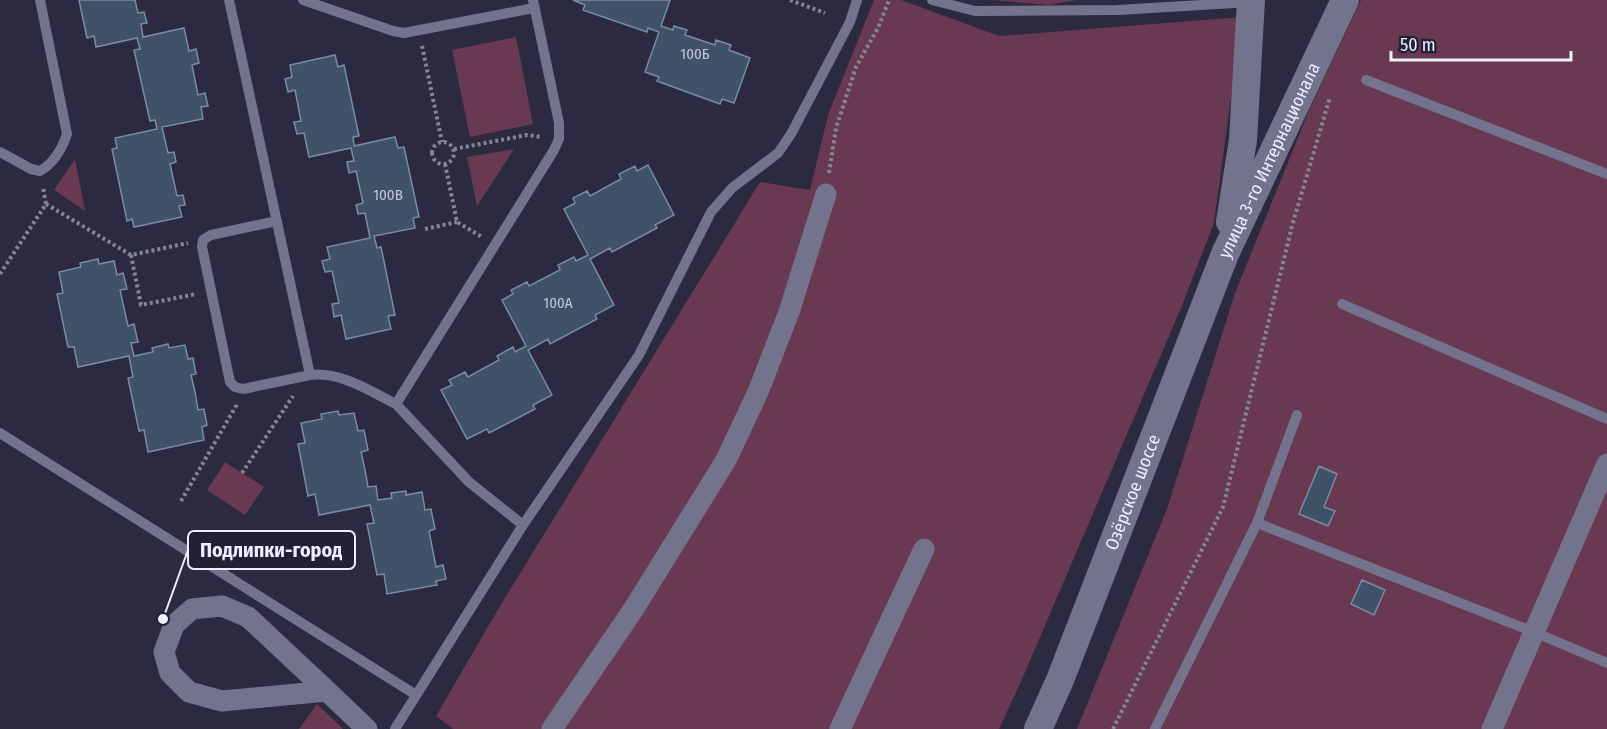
<svg xmlns="http://www.w3.org/2000/svg" width="1607" height="729" font-family="'Fira Sans Condensed',sans-serif">
  <style>
    .green { fill: #683950 }
    .building { fill: #405268; stroke: #798ca4; stroke-width: 1.5 }
    .lines { fill: none; stroke-linecap: round; stroke-linejoin: round }
    .path { stroke: #858599; stroke-width: 4; stroke-dasharray: 3 3; stroke-linecap: butt }
    .lane { stroke: #74738e; stroke-width: 10 }
    .street { stroke: #74738e; stroke-width: 21 }
    .secondary { stroke: #74738e; stroke-width: 28 }
    .labels { text-anchor: middle; stroke-width: 4.5; stroke-linejoin: round; paint-order: stroke }
    .number-label { font-size: 15px; fill: #c2c7d8 }
    .street-label { font-size: 18px; fill: #eeeefe; stroke: #212036 }
    .leader { fill: none; stroke: #eeeefe; stroke-width: 2 }
    .callout-dot { fill: #eeeefe; stroke: #212036; stroke-width: 2 }
    .callout { fill: #212036; stroke: #eeeefe; stroke-width: 2 }
    .callout-label { font-size: 20px; text-anchor: middle; font-weight: bold; fill: #eeeefe }
  </style>
  <rect width="100%" height="100%" fill="#2b2a41"/>
  <path class="green" d="M874,0H901L999,36L1242,17L1214,223L1181,308L1023,677L999,729H453L436,716L497,611L760,182L810,190L828,115Z
    M991,0H1077L1049,5Z
    M1361,0H1607V729H1077L1167,509L1235,293L1310,108Z
    M516,37L533,124L470,137L452,50Z
    M514,149L477,206L467,157Z
    M75,159L85,211L54,190Z
    M225,462L264,487L245,515L207,490Z
    M317,704L343,729H299Z"/>
  <path class="building" d="M79,0H135L138,13L144,12L147,23L141,24L143,37L184,28L189,51L196,49L199,63L192,65L198,95L205,93L208,106L201,107L203,119L162,127L168,153L174,152L176,162L170,164L177,196L183,195L185,205L179,206L182,217L134,227L132,219L127,221L112,149L117,148L115,138L157,129L155,120L150,121L134,50L140,49L137,38L96,47L94,36L87,38Z
    M573,0H670L661,26L673,30L674,26L687,30L685,35L715,45L716,40L731,45L729,50L750,58L734,103L722,99L720,104L657,81L659,77L645,72L659,32L648,28L647,32L583,10L585,5Z
    M335,55L338,67L344,65L359,136L353,137L354,146L395,137L398,148L404,147L419,217L413,218L415,228L374,236L377,248L381,247L395,315L388,316L391,329L346,339L341,315L334,317L332,304L339,303L332,271L325,272L322,261L330,259L327,247L370,238L365,213L358,214L356,205L363,203L356,171L349,173L347,162L354,161L351,148L309,157L304,133L297,134L294,122L301,121L295,90L288,92L285,79L292,77L290,65Z
    M648,165L674,215L655,225L657,228L612,252L610,248L590,259L614,305L595,315L597,319L550,344L548,339L528,350L552,395L533,405L535,409L489,433L487,429L467,439L441,390L452,385L449,380L465,372L468,377L499,360L497,356L513,347L515,352L526,346L502,300L513,294L511,290L527,282L529,286L560,270L558,265L574,257L576,261L588,255L564,209L575,203L573,198L587,191L590,196L621,179L619,174L635,166L637,171Z
    M98,259L99,264L114,261L117,275L123,273L127,289L120,290L128,326L134,324L138,342L131,343L134,356L153,352L152,348L168,344L169,348L185,345L188,359L193,358L196,374L191,375L195,392L198,410L204,409L207,425L202,427L204,440L148,452L144,430L139,431L128,378L133,377L129,356L78,367L74,347H68L57,294L63,293L59,272L81,267L80,263Z
    M338,411L339,415L354,413L358,431L364,430L368,450L361,452L365,470L368,487L376,486L378,500L392,498L391,493L406,491V495L422,492L425,510L431,509L435,529L429,531L436,567L443,565L446,579L436,581L437,585L387,594L384,574L377,575L367,524L374,523L370,505L319,515L315,494L308,496L298,444L305,443L301,423L322,419L321,414Z
    M1319,466L1337,474L1324,507L1335,511L1328,526L1299,514Z
    M1362,580L1385,590L1374,615L1351,604Z"/>
  <g class="lines">
    <path class="path" d="M790,0L825,13
      M422,46L442,142
      M432 153a11 11 0 1 1 22 0a11 11 0 1 1-22 0Z
      M454,149L527,135L542,137
      M445,164L457,222L482,237
      M829,173L836,128L856,67L878,28L889,0
      M46,204L131,255L188,243
      M425,229L457,222
      M131,255L141,305L196,294
      M0,274L46,204L43,187
      M242,473L293,396
      M181,501L236,406V403
      M1113,729L1223,507L1292,226L1330,97"/>
    <path class="lane" d="M229,0L310,375C340,371 370,391 396,404
      M303,0L393,31L404,33L534,8
      M932,0L975,11L1118,10L1251,2
      M1366,80L1607,174
      M0,152L31,169L40,171C54,163 62,149 67,134L40,0
      M277,221L211,235L203,240L202,247L230,382L235,387L243,389L310,375
      M1342,304L1607,419
      M0,433L416,695
      M1257,523L1534,632L1607,663
      M523,525L469,482L396,404L554,150L559,139V123L533,0
      M395,729L523,525L639,355L711,212L732,188L778,153L791,134L850,22L857,0
      M1155,729L1257,523L1297,415"/>
    <path class="street" d="M327,691L222,701L189,692L170,673L164,652L174,625L192,609L222,606L248,617L327,691L367,729
      M552,729L633,610L726,460L758,392L789,312L826,194
      M840,729L924,549
      M1492,729L1607,464"/>
    <g class="secondary">
      <path d="M1230,222L1243,140L1251,0"/>
      <path id="s1" d="M1038,729L1060,680L1225,254L1345,0"/>
    </g>
  </g>
  <g class="labels">
    <g class="number-label">
      <text x="695" y="59">100Б</text>
      <text x="388" y="200">100В</text>
      <text x="558" y="308">100А</text>
    </g>
    <g class="street-label">
      <text dy="6" stroke="none"><textPath href="#s1" startOffset="614">улица 3-го Интернационала</textPath></text>
      <text dy="6" stroke="none"><textPath href="#s1" startOffset="255">Озёрское шоссе</textPath></text>
    </g>
  </g>
  <path class="leader" d="M163 619L188 550"/>
  <circle class="callout-dot" cx="163" cy="619" r="6"/>
  <rect class="callout" x="188" y="531" width="167" height="38" rx="6"/>
  <g class="callout-label">
    <text x="271" y="557">Подлипки-город</text>
  </g>
  <path d="M1391 51v9h180v-9" fill="none" stroke="#eeeefe" stroke-width="3"/>
  <text x="1400" y="51" font-size="18" fill="#eeeefe" stroke="#212036" stroke-width="4.5" paint-order="stroke">50 m</text>
</svg>
